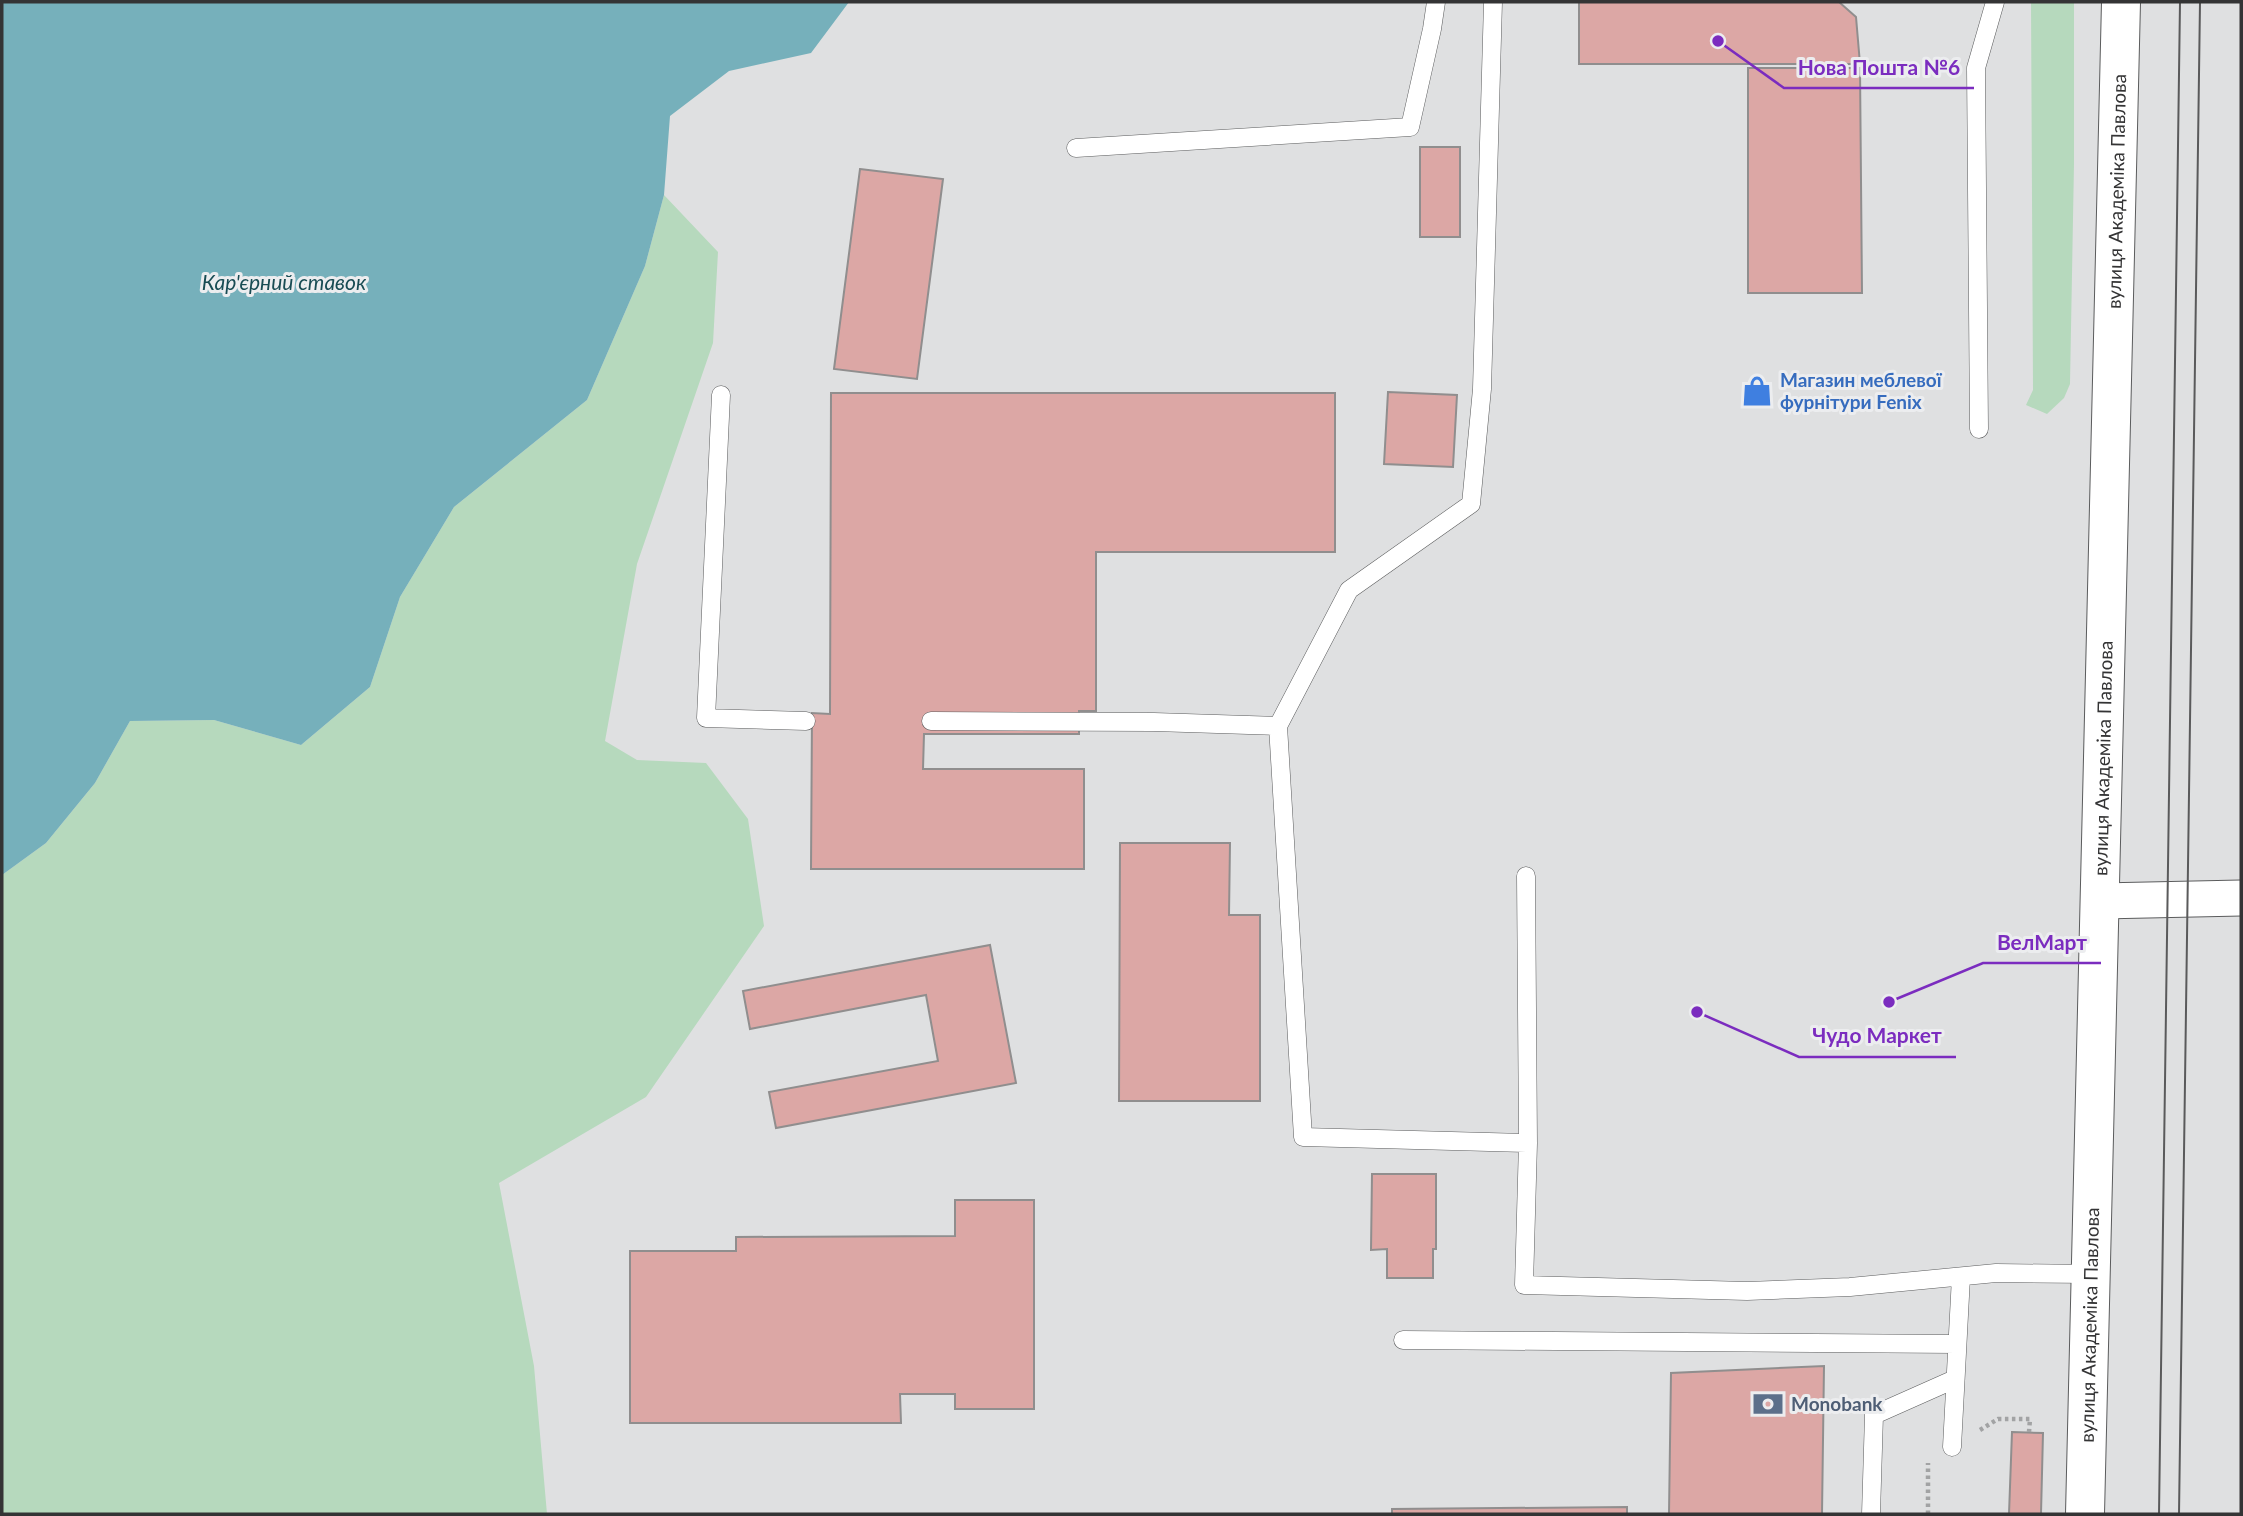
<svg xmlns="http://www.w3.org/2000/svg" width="2243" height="1516" font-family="Lato,sans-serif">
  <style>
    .green { fill: #b6d9bd }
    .water { fill: #76b0bb }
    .building { fill: #dca7a5; stroke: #908e8e; stroke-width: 2 }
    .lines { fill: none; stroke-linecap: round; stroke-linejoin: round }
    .lane-casing { stroke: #5b5c5d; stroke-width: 19 }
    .street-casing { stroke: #5b5c5d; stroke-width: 37 }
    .primary-casing { stroke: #5b5c5d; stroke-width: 40 }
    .path { stroke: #a2a3a4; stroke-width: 4.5; stroke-dasharray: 3.5 3.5; stroke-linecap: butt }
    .lane { stroke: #fff; stroke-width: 18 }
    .street { stroke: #fff; stroke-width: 35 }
    .primary { stroke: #fff; stroke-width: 38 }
    .tram { stroke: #5a5a5b; stroke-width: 2 }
    .labels { text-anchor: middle; stroke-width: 6; stroke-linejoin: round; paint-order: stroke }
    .street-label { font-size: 19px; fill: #343435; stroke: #ecedef }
    .shop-label { font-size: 19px; font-weight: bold; fill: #366cbe; stroke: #ecedef; text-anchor: start }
    .service-label { font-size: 19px; font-weight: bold; fill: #4e5e75; stroke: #ecedef; text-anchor: start }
    .water-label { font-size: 21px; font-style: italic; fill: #184c54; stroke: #ecedef }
    .leader { fill: none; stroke: #7b2cbf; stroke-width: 2.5 }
    .callout-dot { fill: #7b2cbf; stroke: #ecedef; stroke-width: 2.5 }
    .callout-label { font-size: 21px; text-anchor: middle; font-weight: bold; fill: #7b2cbf; stroke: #ecedef; stroke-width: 6; stroke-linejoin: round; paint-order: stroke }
  </style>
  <rect width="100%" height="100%" fill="#dfe0e1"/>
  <path class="green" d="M2031,2H2074V164L2070,384L2064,398L2047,414L2026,405L2033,390Z
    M664,195L718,252L713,343L637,564L605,741L637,760L706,763L748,819L764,926L646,1097L499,1183L534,1366L547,1514H2V875L46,843L95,783L130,721L214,720L301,745L370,687L400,597L454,507L587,400L645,266Z"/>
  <path class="water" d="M2,2H849L811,53L729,71L670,116L664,195L645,266L587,400L454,507L400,597L370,687L301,745L214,720L130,721L95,783L46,843L2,875Z"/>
  <path class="building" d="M1579,2H1839L1856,17L1860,64H1579Z
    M1748,68H1860L1862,293H1748Z
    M1420,147H1460V237H1420Z
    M860,169L943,179L917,379L834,369Z
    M1388,392L1457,395L1453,467L1384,464Z
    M831,393H1335V552H1096V711H1079V734H924L923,769H1084V869H811L812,713L830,714Z
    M1120,843H1230L1229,915H1260V1101H1119Z
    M990,945L1016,1083L776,1128L769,1092L938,1061L926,995L750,1029L743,991Z
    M1372,1174H1436V1249H1433V1278H1387V1249L1371,1250Z
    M955,1200H1034V1409H955V1394H900L901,1423H630V1251H736V1237L955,1236Z
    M1824,1366L1822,1514H1669L1671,1373Z
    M2012,1432L2043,1433L2041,1514H2009Z
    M1627,1507V1514H1392V1509Z"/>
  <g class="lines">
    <g class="lane-casing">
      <path id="lane" d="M1493,2L1482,389L1471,504L1349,590L1278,726L1303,1137L1528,1143L1526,876
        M1076,148L1410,127L1432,29L1436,2
        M721,395L706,718L806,721
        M1979,429L1976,68L1995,2
        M931,721L1154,722L1278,726
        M1528,1143L1524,1285L1747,1291L1850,1287L1996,1273L2092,1274
        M1403,1340L1957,1344
        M1952,1447L1961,1277
        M1871,1514L1874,1415L1955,1379"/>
    </g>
    <g class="street-casing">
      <path id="street" d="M2101,901L2241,898"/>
    </g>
    <g class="primary-casing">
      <g id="primary">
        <path id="s1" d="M2085,1514L2121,2"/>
      </g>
    </g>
    <path class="path" d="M1980,1430L1998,1419H2030L2029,1432
      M1928,1514V1463"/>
    <use href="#lane" class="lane"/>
    <use href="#street" class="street"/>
    <use href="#primary" class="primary"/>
    <path class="tram" d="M2159,1514L2180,2
      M2179,1514L2200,2"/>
  </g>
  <defs>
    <g id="shop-bare" transform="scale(2.415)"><path d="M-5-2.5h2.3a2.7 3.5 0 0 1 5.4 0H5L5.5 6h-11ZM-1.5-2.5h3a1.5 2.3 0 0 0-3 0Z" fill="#3f7fe0" stroke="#ecedef" stroke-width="2.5" paint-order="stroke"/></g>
    <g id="bank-bare" transform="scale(2.415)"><path d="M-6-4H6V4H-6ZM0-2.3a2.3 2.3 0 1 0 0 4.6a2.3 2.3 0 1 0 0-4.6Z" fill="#5c6f8a" stroke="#ecedef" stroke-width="2.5" paint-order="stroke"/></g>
  </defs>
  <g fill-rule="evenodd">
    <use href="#shop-bare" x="1757" y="391"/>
    <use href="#bank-bare" x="1768" y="1404"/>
  </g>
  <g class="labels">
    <g class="street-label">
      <text dy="7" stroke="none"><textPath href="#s1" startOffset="1323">вулиця Академіка Павлова</textPath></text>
      <text dy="7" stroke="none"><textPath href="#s1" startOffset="756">вулиця Академіка Павлова</textPath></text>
      <text dy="7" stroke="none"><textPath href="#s1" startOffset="189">вулиця Академіка Павлова</textPath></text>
    </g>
    <g class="shop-label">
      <text x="1780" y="387">Магазин меблевої<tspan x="1780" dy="22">фурнітури Fenix</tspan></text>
    </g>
    <g class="service-label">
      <text x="1791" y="1411">Monobank</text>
    </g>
    <g class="water-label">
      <text x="284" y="290">Кар'єрний ставок</text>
    </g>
  </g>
  <path class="leader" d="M1718 41L1784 88H1974M1889 1002L1983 963H2101M1697 1012L1799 1057H1956"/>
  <g class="callout-dot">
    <circle cx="1718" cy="41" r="7"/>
    <circle cx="1889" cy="1002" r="7"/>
    <circle cx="1697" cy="1012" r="7"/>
  </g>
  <g class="callout-label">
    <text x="1879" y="75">Нова Пошта №6</text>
    <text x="2042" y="950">ВелМарт</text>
    <text x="1877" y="1043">Чудо Маркет</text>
  </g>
  <rect width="2243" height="1516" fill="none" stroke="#343435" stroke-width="7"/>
</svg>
